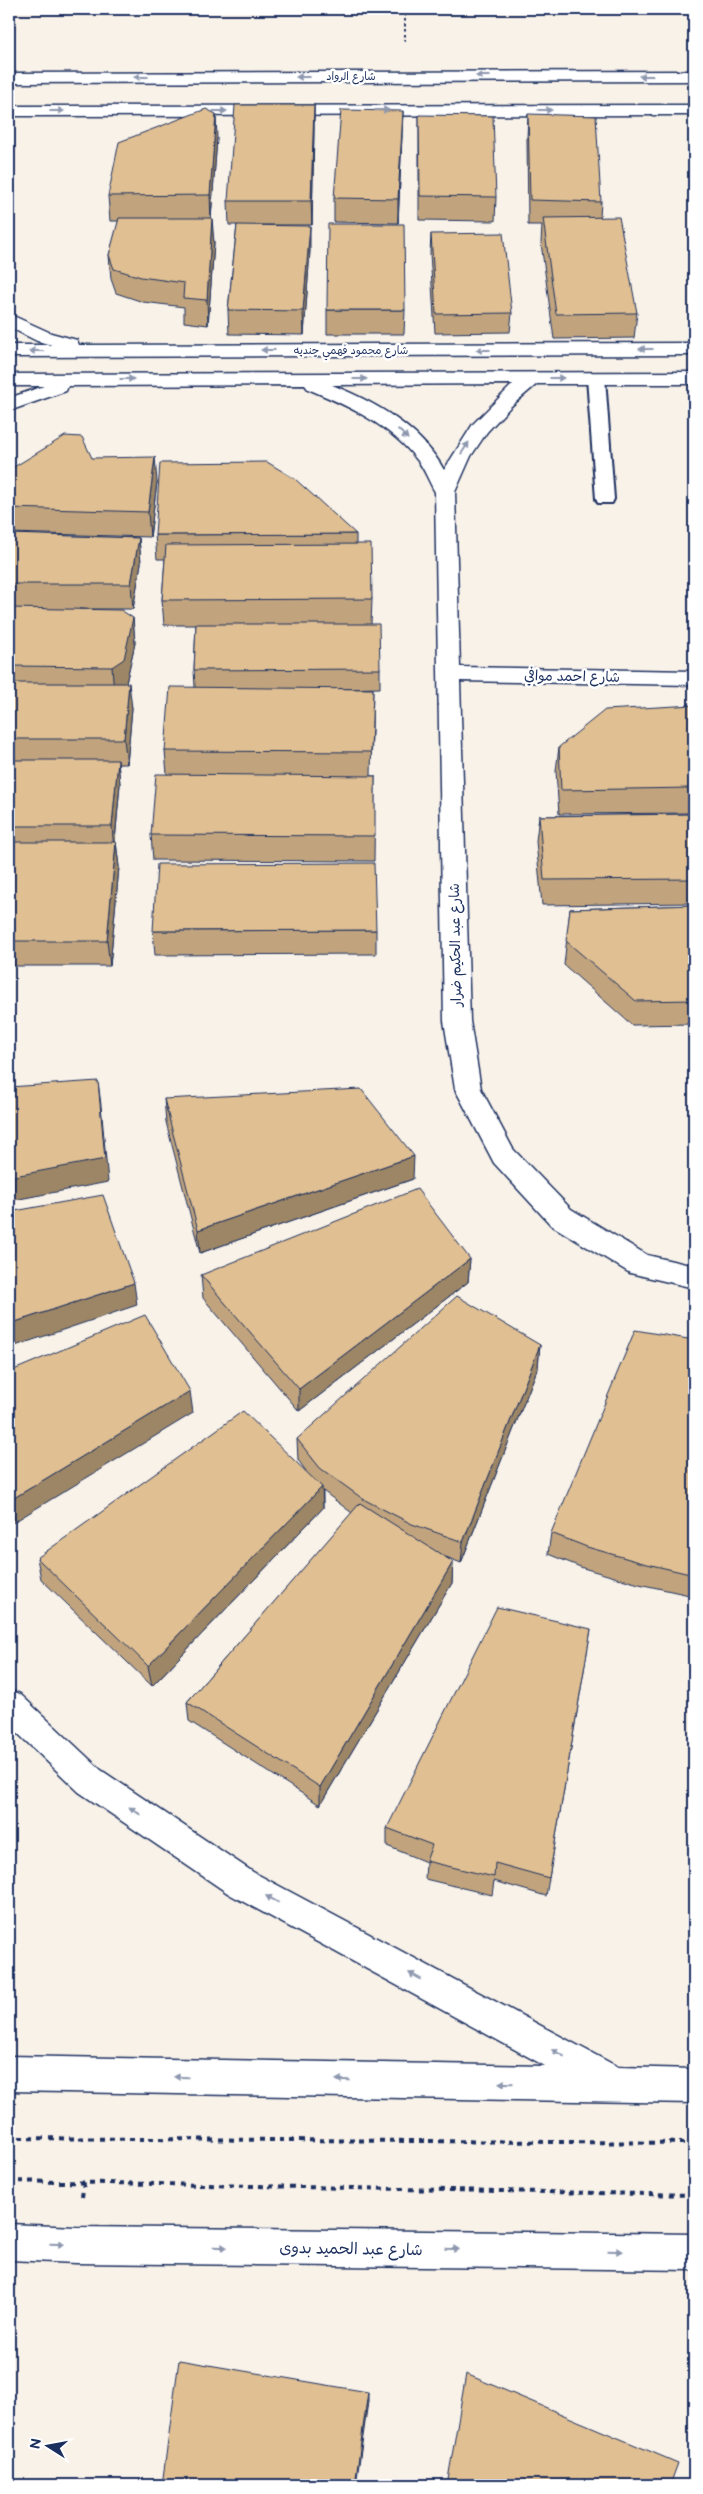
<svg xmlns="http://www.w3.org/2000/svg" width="703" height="2494" font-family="'Balsamiq Sans','Playpen Sans Arabic',sans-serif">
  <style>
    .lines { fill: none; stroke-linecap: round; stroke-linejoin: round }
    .service-casing { stroke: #1b2f5e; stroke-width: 4 }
    .minor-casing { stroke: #1b2f5e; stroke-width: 3 }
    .tertiary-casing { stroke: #1b2f5e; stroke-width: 3 }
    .path-far1 { stroke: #1b2f5e; stroke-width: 2; stroke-dasharray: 2.5 2.5; stroke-linecap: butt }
    .path { stroke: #1b2f5e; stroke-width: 4; stroke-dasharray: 5 5; stroke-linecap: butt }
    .service { fill: #fff; fill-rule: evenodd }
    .minor { fill: #fff; fill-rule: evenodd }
    .tertiary { fill: #fff; fill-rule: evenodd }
    .wall { fill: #c1a47e; stroke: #1b2f5e }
    .shaded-wall { fill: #9d8666; stroke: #1b2f5e }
    .building { fill: #e0bf92; stroke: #1b2f5e }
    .oneway { fill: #8d97ae }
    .labels { text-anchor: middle; stroke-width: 5; stroke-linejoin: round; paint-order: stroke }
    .far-street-label { font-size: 11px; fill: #1b2f5e; stroke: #fff }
    .street-label { font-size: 14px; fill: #1b2f5e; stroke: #fff }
    .near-street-label { font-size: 16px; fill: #1b2f5e; stroke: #fff }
  </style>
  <rect width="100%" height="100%" fill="#f9f2e9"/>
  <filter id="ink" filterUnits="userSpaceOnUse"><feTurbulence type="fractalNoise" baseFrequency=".02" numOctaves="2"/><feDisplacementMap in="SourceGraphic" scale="10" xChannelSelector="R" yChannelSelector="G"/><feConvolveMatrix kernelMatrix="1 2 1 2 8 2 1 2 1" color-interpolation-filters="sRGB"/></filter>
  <g filter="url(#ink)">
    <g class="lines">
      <g class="service-casing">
        <path id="service" d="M596,373L602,374L605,378L614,499L612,503H598L596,499L587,378L590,374Z"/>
      </g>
      <g class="minor-casing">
        <path id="minor" d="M9,314L51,333L77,340L79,345L694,343V355L9,357V345H52L37,341L9,327Z
          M694,372V384H537L510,407L487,432L471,456L455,492L460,667L694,671V685L460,681L470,1021L481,1089L513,1149L571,1209L647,1255L694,1266V1288L630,1273L551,1225L494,1163L455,1089L444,1021L435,492C429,482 425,470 418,461C391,425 348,406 308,389L305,385L68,386L66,391L9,411V398L44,386H9V374ZM513,384L473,424L444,470C421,428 375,402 332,385Z
          M9,1690L20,1694L101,1770L253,1872L618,2067L694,2069V2103L9,2091V2056L545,2066L229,1894L79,1792L9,1725Z
          M9,2224L76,2227L694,2234V2270L76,2263L9,2260Z"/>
      </g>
      <g class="tertiary-casing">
        <path id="tertiary" d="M694,71V81L9,83V73Z
          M694,105V115L9,116V106Z"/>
      </g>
      <path class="path-far1" d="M405,9V42"/>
      <path class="path" d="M9,2138L694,2143
        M9,2181L694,2195
        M82,2197L84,2182"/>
      <use href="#service" class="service"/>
      <use href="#minor" class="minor"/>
      <use href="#tertiary" class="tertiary"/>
    </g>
    <path class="wall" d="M314,105V129L312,225H259L310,250L304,335L229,334L228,310L237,225H229L228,201Z
      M528,114L601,202L600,217L637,313L634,338L554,339L541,243L542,225H528L527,138Z
      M419,115L496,197L495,221L419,220Z
      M402,135L398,223L334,222V198Z
      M217,138L211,218L214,243L208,325L184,322V307L143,302L116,293L111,279L109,255L119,221H110L108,196Z
      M431,234L512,313L510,332L435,333L430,253Z
      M327,310H405L404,334H327Z
      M92,458L157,482L150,537L9,533V470Z
      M9,534L139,538L141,563L133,609H79L133,618L135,643L126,683L132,708L127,764H118L120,784L115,842H116L119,867L110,966H9Z
      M356,534V544L372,599L371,624L380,669V688L338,689H373L371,776H375L374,861L153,860L151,835L167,774L165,751L195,687L194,670L196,625H164L162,600L165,559H157L155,535Z
      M694,705V813L559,814L556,771L559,747Z
      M694,814V903L542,905L536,841L539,816Z
      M694,905V1024L632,1025L564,965L570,909Z
      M376,930V954L155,955L153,931Z
      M164,1099L413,1179L200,1253L166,1122Z
      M470,1259L468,1282L299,1411L203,1298L201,1275Z
      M694,1340V1596L639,1584L583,1568L548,1554L551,1533Z
      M540,1345L538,1367L461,1563L446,1557L453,1562L452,1583L320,1805L189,1721L187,1702L352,1513L323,1491V1508L152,1686L41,1579L37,1558L306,1471L298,1460L297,1439Z
      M591,1629L546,1896L494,1881L492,1895L425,1879L426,1862L387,1846V1828Z"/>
    <path class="shaded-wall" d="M314,105V129L312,225L311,201Z
      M403,111L402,135L398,223V199Z
      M216,114L217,138L211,219L210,195Z
      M212,218L214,243L208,325L207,300Z
      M310,226V250L304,335L303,311Z
      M155,457L157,482L150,537L148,512Z
      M139,538L141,563L133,609L131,584Z
      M133,618L135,643L126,683L114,692L112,667Z
      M129,683L132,708L127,764L124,739Z
      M118,760L120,784L114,851L112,826Z
      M116,842L119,867L110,966L107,941Z
      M98,1081L101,1105L108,1182L9,1201V1177Z
      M414,1156L413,1179L200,1253L198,1230Z
      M470,1259L468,1282L299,1411V1389Z
      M134,1283L137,1305L9,1348V1324Z
      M540,1345L538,1367L461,1563L463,1542Z
      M190,1391L193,1413L9,1525V1501Z
      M322,1487L323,1508L152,1686L148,1666Z
      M453,1562L452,1583L320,1805V1787Z
      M368,2392V2402L356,2485H355Z"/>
    <path class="building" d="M235,105H314L311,201H228Z
      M206,109L216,114L210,195L108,196L119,142Z
      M341,110L403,111L398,199L334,198Z
      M528,114L596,116L601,202L530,200Z
      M419,115L493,116L496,197L420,196Z
      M619,217L637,313L556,314L543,218Z
      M119,218H212L207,300L183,298L184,283L141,277L114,269L109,255Z
      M328,224H404L405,310H327Z
      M237,225L310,226L303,311L228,310Z
      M503,233L512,313L436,314L431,234Z
      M65,436L82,437L92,458L155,457L148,512L9,508V470Z
      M267,462L295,479L356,534L155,535L160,463Z
      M9,534L139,538L131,584H9Z
      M371,544L372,599L162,600L166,545Z
      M9,608L121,610L133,618L124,659L112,667L9,666Z
      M196,624H379L380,669L194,670Z
      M9,683H129L124,739H9Z
      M170,687L373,689L371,752L165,751Z
      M694,705V788L561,790L559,747L605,710Z
      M9,760H118L112,826H9Z
      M156,774L375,776V836L151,835Z
      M694,814V879L544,880L539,816Z
      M9,842H116L107,941H9Z
      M374,863L376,930L153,931L157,864Z
      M694,905V1000L636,1001L566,941L570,909Z
      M98,1081L105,1159L9,1177V1087Z
      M361,1089L414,1156L198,1230L164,1099Z
      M417,1189L470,1259L299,1389L201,1275Z
      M103,1195L134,1283L9,1324V1212Z
      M457,1296L540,1345L463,1542L412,1524L363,1499L320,1468L297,1439Z
      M145,1315L190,1391L9,1501V1372Z
      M635,1330L694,1340V1575L643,1563L587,1547L551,1533Z
      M243,1411L322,1487L148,1666L37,1558Z
      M360,1503L453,1562L320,1787L187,1702Z
      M497,1607L591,1629L549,1878L495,1863L494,1877L426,1861L432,1845L387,1828Z
      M179,2360L368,2392L355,2485H162Z
      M466,2374L678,2463L670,2485H447Z"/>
    <defs><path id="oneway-solid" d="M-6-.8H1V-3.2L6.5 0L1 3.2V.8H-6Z" transform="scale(1.25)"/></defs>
    <g class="oneway">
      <use href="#oneway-solid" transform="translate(483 76) rotate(180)"/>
      <use href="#oneway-solid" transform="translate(646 76) rotate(180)"/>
      <use href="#oneway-solid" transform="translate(141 77) rotate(180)"/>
      <use href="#oneway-solid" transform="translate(303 77) rotate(180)"/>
      <use href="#oneway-solid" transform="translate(382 110)"/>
      <use href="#oneway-solid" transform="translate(545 110)"/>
      <use href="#oneway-solid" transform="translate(57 111)"/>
      <use href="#oneway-solid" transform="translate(220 111)"/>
      <use href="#oneway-solid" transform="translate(646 349) rotate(180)"/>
      <use href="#oneway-solid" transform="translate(268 350) rotate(180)"/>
      <use href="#oneway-solid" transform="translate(483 350) rotate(180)"/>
      <use href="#oneway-solid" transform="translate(36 351) rotate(180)"/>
      <use href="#oneway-solid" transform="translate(557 378)"/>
      <use href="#oneway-solid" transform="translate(127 379)"/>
      <use href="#oneway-solid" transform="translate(360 379)"/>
      <use href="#oneway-solid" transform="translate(403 434) rotate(44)"/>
      <use href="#oneway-solid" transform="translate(465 448) rotate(-57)"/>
      <use href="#oneway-solid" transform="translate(135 1811) rotate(-146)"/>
      <use href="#oneway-solid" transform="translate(272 1899) rotate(-152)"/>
      <use href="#oneway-solid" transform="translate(415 1976) rotate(-152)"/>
      <use href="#oneway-solid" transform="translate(558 2053) rotate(-152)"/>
      <use href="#oneway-solid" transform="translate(181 2077) rotate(-179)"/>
      <use href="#oneway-solid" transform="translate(343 2080) rotate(-179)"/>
      <use href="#oneway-solid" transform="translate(506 2083) rotate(-179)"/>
      <use href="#oneway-solid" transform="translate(57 2244) rotate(2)"/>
      <use href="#oneway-solid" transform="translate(220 2247) rotate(1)"/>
      <use href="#oneway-solid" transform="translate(452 2249) rotate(1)"/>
      <use href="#oneway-solid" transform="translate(615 2251) rotate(1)"/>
    </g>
  </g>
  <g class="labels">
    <g class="far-street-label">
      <text x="351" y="80">شارع الرواد</text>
      <text x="351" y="354">شارع محمود فهمي جنديه</text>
    </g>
    <g class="street-label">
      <text transform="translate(572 676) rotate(1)" y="5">شارع احمد موافي</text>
      <text transform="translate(455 945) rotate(-91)" y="5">شارع عبد الحكيم ضرار</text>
    </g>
    <g class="near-street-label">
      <text transform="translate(351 2248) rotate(1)" y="6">شارع عبد الحميد بدوى</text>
    </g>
  </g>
  <rect width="703" height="2494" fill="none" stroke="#fff" stroke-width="30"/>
  <rect x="15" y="15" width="673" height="2464" fill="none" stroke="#1b2f5e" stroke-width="2" filter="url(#ink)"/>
  <g transform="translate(48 2446) rotate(281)" stroke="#ffffff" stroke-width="4" paint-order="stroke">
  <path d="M0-4L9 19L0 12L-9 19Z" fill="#1b2f5e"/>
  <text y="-8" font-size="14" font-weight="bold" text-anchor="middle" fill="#1b2f5e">N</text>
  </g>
</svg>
